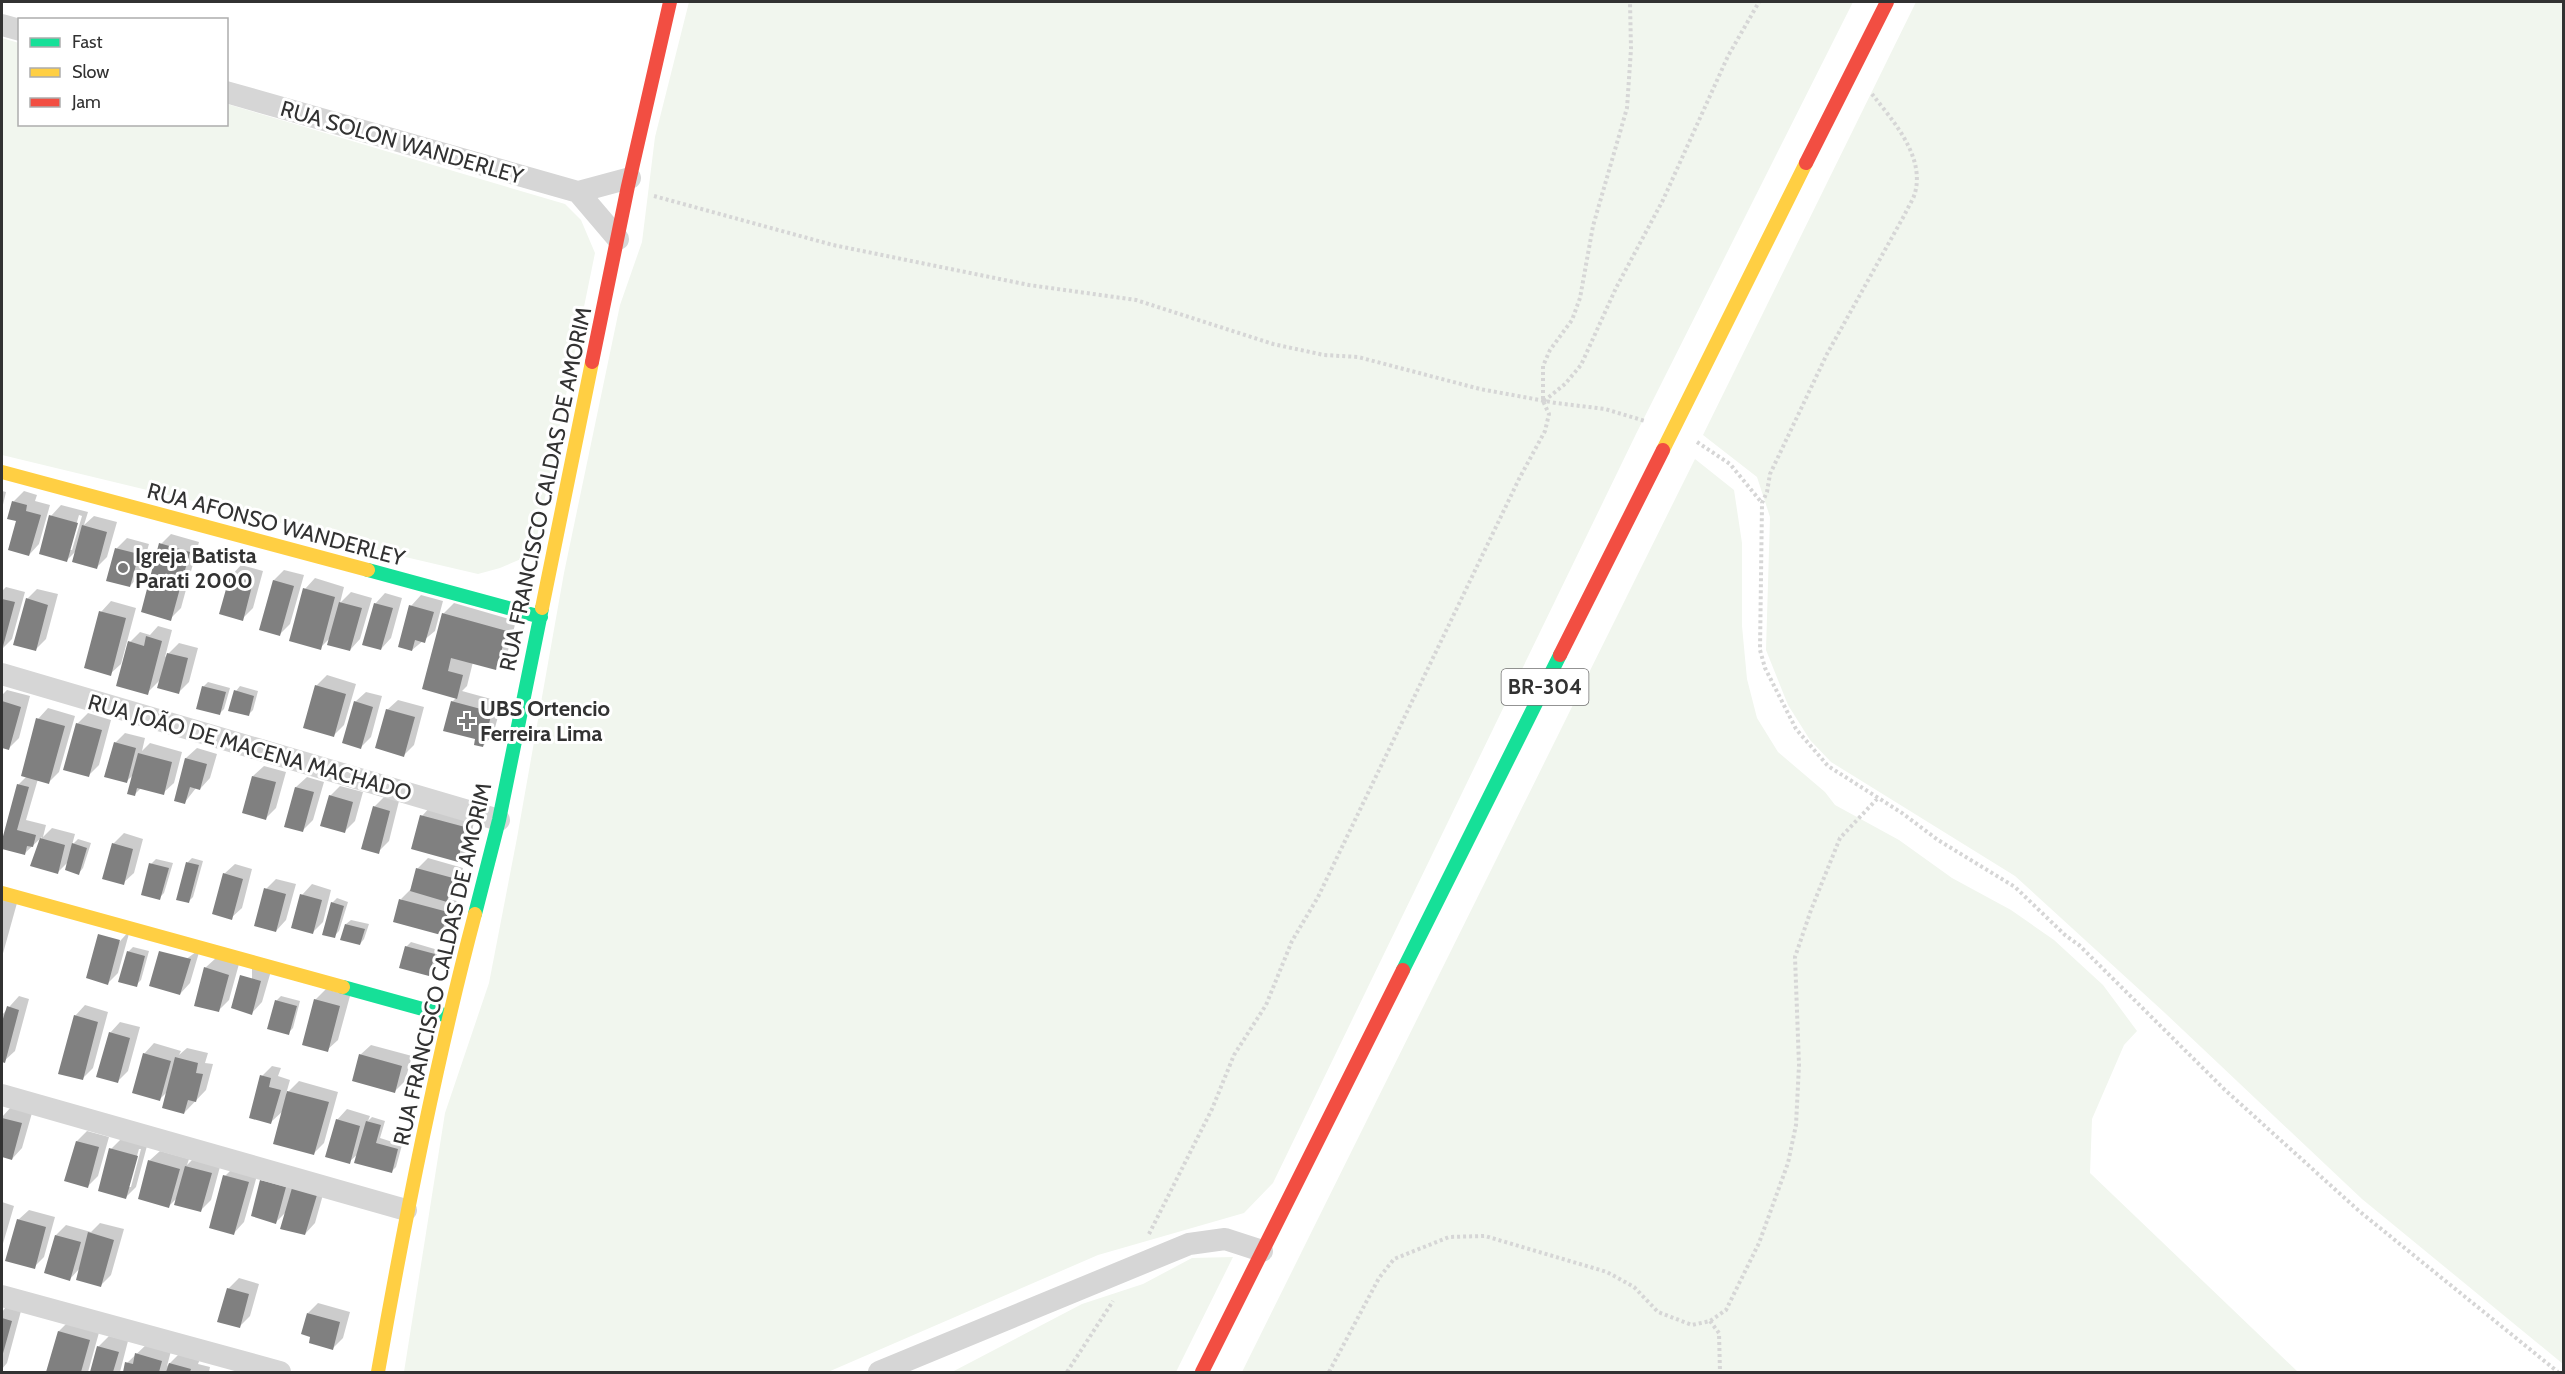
<svg xmlns="http://www.w3.org/2000/svg" width="2565" height="1374" font-family="Cabin,sans-serif">
  <style>
    .green { fill: #f1f6ee }
    .shadow { fill: #0003; fill-rule: evenodd }
    .building { fill: #808080 }
    .lines { fill: none; stroke-linecap: round; stroke-linejoin: round }
    .path { stroke: #d6d6d6; stroke-width: 4; stroke-dasharray: 3 3; stroke-linecap: butt }
    .street { stroke: #d6d6d6; stroke-width: 22 }
    .fast { stroke: #16e098; stroke-width: 14 }
    .slow { stroke: #ffcf43; stroke-width: 14 }
    .jam { stroke: #f24e42; stroke-width: 14 }
    .poi-dot { fill: #7a7a7a; stroke: #fff; stroke-width: 2 }
    .labels { text-anchor: middle; stroke-width: 6; stroke-linejoin: round; paint-order: stroke }
    .shield { fill: #fff; stroke: #707070; stroke-width: 1.5 }
    .shield-label { font-size: 21px; font-weight: bold; fill: #323232 }
    .street-label { font-size: 22px; fill: #323232; stroke: #fff }
    .poi-label { font-size: 22px; font-weight: bold; fill: #323232; stroke: #fff; text-anchor: start }
  </style>
  <rect width="100%" height="100%" fill="#fff"/>
  <path class="green" d="M689,2H1853L1636,434L1273,1183L1244,1213L1098,1255L828,1372H404L445,1113L489,983L517,838L564,573L620,305L642,242L655,137Z
    M1916,2H2563V1364L2362,1199L2165,1013L2015,876L1831,762L1810,740L1788,705L1766,650L1770,517L1757,477L1703,435Z
    M2,38L19,43L20,124H226L227,104L565,204L581,220L595,253L537,537L521,559L500,568L478,574L401,556L259,517L2,455Z
    M1695,459L1734,490L1742,543V626L1747,679L1757,718L1778,752L1825,792L1835,805L1899,840L1952,878L2011,910L2054,940L2103,985L2137,1031L2124,1045L2092,1119L2090,1173L2298,1372H1242Z
    M1233,1257L1176,1372H952L1082,1304L1143,1284L1192,1258Z"/>
  <path class="shadow" d="M2,491L6,492L2,509Z
    M24,491L37,495L35,501L50,505L39,544L29,555L13,502Z
    M61,505L88,512L84,525L94,516L117,522L107,557L97,567L77,550L67,560L51,516ZM79,515L82,516L72,550H69Z
    M171,534L199,542L181,608L170,619L161,544Z
    M127,538L149,544L140,575L130,586L108,580L117,548Z
    M241,565L263,571L253,608L242,619L231,576Z
    M284,570L304,575L290,624L280,634L274,580Z
    M315,578L344,587L340,603L351,592L372,598L360,639L350,650L331,637L320,648L305,589Z
    M6,587L25,592L12,639L2,649V591Z
    M37,589L58,594L46,639L35,650L27,599Z
    M385,593L402,598L391,638L381,649L375,604Z
    M421,595L443,601L435,631L412,650L411,606Z
    M111,601L136,608L121,664L110,674L101,612Z
    M454,603L516,621L506,658L496,669L473,662L467,686L462,691L502,702L493,735L483,746L452,702L457,697L423,688L443,614Z
    M158,626L172,630L165,657L179,643L198,648L189,682L178,693L161,679L147,693L130,642L140,632L150,635Z
    M327,675L356,684L344,725L334,735L316,686Z
    M208,682L230,688L224,709L219,714L203,687Z
    M240,686L258,691L253,710L248,715L236,691Z
    M7,690L30,696L19,738L8,749L2,747V695Z
    M366,692L382,696L371,737L361,747L355,702Z
    M398,700L424,707L414,745L404,755L387,710Z
    M48,708L75,716L59,772L49,782L38,779L26,820L46,825L43,837L52,828L75,834L72,845L78,839L91,843L83,868L79,873L69,861L58,872L39,847L42,837L24,854L2,848L18,785L27,776L38,719Z
    M88,713L111,720L99,765L88,776L77,724Z
    M125,733L145,738L142,751L150,743L182,752L174,783L163,793L141,788L134,795V774L126,782L115,743Z
    M197,748L217,754L210,778L200,789L196,788L185,802L176,800L186,758Z
    M264,766L286,772L276,808L266,818L253,776Z
    M307,777L324,782L313,820L303,830L296,787Z
    M340,786L363,792L355,821L345,831L330,796Z
    M384,797L399,801L389,841L378,852L374,807Z
    M432,805L475,817L468,850L458,861L422,816Z
    M124,833L143,839L134,873L123,883L113,844Z
    M192,858L203,861L193,897L188,902L178,899L188,862Z
    M428,858L463,868L457,890L448,899L457,901L451,923L441,934L401,899L411,889L417,869Z
    M156,859L173,863L164,893L159,898L151,864Z
    M235,864L252,869L242,908L231,918L224,874Z
    M276,879L296,884L286,920L276,931L266,889Z
    M312,884L331,890L323,922L313,932L302,895Z
    M337,898L348,902L339,931L334,936L332,903Z
    M2,899L17,903L2,957Z
    M351,920L369,924L364,939L360,944L346,924Z
    M130,930L118,973L108,983L88,977Z
    M411,942L438,950L433,970L428,975L406,947Z
    M133,947L149,951L141,980L136,985L128,952Z
    M200,949L190,983L180,994L151,985Z
    M216,958L239,964L229,1000L218,1011L205,968Z
    M252,966L271,971L262,1002L252,1013Z
    M326,989L350,996L338,1040L327,1050L315,1000Z
    M19,996L29,999L15,1051L4,1061H2V1015Z
    M281,996L300,1001L293,1028L288,1033L276,1001Z
    M85,1005L108,1012L93,1068L82,1079L75,1016Z
    M120,1022L140,1027L128,1071L117,1082L110,1033Z
    M154,1043L181,1051L179,1055L187,1048L208,1053L205,1063L213,1064L206,1090L184,1113L168,1091L160,1099L144,1054Z
    M371,1045L412,1056L405,1081L395,1091L360,1055Z
    M272,1066L281,1068L278,1076L290,1080L286,1094L299,1081L338,1092L324,1143L313,1154L284,1110L271,1122L262,1076Z
    M11,1107L32,1113L22,1148L12,1159L2,1156V1117Z
    M347,1109L370,1116L368,1121L372,1117L385,1121L380,1138L402,1145L396,1167L392,1171L359,1153L349,1162L337,1120Z
    M87,1131L109,1137L98,1176L88,1186L77,1141Z
    M121,1139L147,1146L136,1187L126,1197L111,1149ZM139,1149H141L131,1187H128Z
    M160,1151L189,1159L187,1165L196,1156L221,1163L211,1200L200,1211L178,1197L169,1206L149,1161Z
    M235,1166L258,1172L244,1222L234,1233L225,1176Z
    M262,1181L326,1184L315,1223L305,1234L287,1211L276,1222Z
    M2,1202L14,1206L2,1247Z
    M29,1210L55,1217L44,1257L34,1267L18,1220Z
    M100,1223L124,1229L111,1275L101,1285L80,1268L70,1279L56,1235L66,1225L91,1232Z
    M239,1278L259,1284L250,1316L240,1326L228,1289Z
    M318,1303L350,1312L343,1338L333,1348L308,1313Z
    M6,1307L21,1311L7,1363L2,1369V1312Z
    M69,1321L100,1329L88,1372H48L59,1331Z
    M109,1336L128,1341L120,1372H91L98,1347Z
    M147,1344L171,1351L167,1366L180,1353L200,1359L198,1364L210,1367L209,1372H124L127,1363Z"/>
  <path class="building" d="M12,501L27,505L26,511L41,515L29,556L8,550L16,521L7,519Z
    M49,515L78,523L67,562L39,554Z
    M82,525L107,532L97,569L72,562Z
    M159,543L190,552L171,621L141,612Z
    M115,548L139,554L130,587L106,581Z
    M230,575L253,582L243,621L219,614Z
    M273,580L294,586L280,636L259,630Z
    M303,588L335,597L321,650L289,641Z
    M26,598L48,605L36,651L13,645Z
    M2,599L15,602L2,650Z
    M339,602L362,608L350,651L327,645Z
    M374,603L393,608L381,650L362,645Z
    M409,605L434,612L425,643L415,640L412,651L398,647Z
    M99,611L126,618L111,676L84,668Z
    M442,613L507,631L496,670L451,658L448,671L463,675L457,699L422,689Z
    M146,636L162,641L148,695L116,686L128,641L144,646Z
    M167,653L188,658L179,694L157,688Z
    M315,685L346,694L334,737L303,728Z
    M202,686L226,692L220,715L196,709Z
    M234,690L254,696L249,716L228,711Z
    M2,701L21,707L9,750L2,748Z
    M354,701L373,707L361,749L342,743Z
    M451,701L492,712L483,747L474,745L475,739L443,731Z
    M386,709L415,717L404,757L375,748Z
    M36,718L65,726L49,784L21,776Z
    M76,723L102,730L89,777L63,770Z
    M114,742L136,748L127,783L104,777Z
    M138,753L172,762L164,795L137,788L135,796L127,794Z
    M185,758L207,764L200,790L190,787L185,804L174,801Z
    M252,776L276,782L266,820L242,813Z
    M17,784L29,787L17,830L36,835L33,847L27,846L25,855L2,849V840Z
    M295,787L314,792L303,832L284,827Z
    M329,795L353,802L345,833L320,826Z
    M373,806L390,811L379,854L361,849Z
    M420,815L465,827L458,862L411,849Z
    M40,838L65,845L58,874L30,866Z
    M72,843L87,848L79,875L65,870Z
    M112,843L133,849L124,885L102,879Z
    M186,862L199,865L189,903L176,900Z
    M149,863L169,868L160,900L141,895Z
    M416,868L453,878L447,902L410,891Z
    M223,873L243,879L232,920L212,914Z
    M264,888L286,894L276,932L254,926Z
    M300,894L322,900L313,934L291,928Z
    M399,899L448,912L441,935L393,922Z
    M331,902L344,906L335,938L322,935Z
    M345,924L365,929L360,945L340,940Z
    M98,934L120,940L108,985L86,978Z
    M405,946L435,954L429,976L399,968Z
    M127,951L145,956L137,987L118,982Z
    M159,951L191,959L180,995L149,986Z
    M204,967L229,975L219,1012L194,1006Z
    M240,975L261,981L252,1015L231,1008Z
    M314,999L340,1006L328,1052L302,1045Z
    M275,1000L297,1006L289,1035L267,1029Z
    M7,1006L19,1010L5,1063L2,1062V1022Z
    M74,1015L98,1022L83,1080L58,1074Z
    M109,1032L130,1038L118,1083L96,1077Z
    M143,1053L171,1061L160,1101L132,1093Z
    M359,1054L402,1066L395,1093L352,1081Z
    M175,1057L198,1063L196,1073L203,1074L196,1102L188,1100L184,1114L162,1108Z
    M260,1075L271,1078L269,1087L281,1090L271,1124L249,1118Z
    M287,1091L329,1102L314,1155L273,1144Z
    M2,1118L22,1123L12,1160L2,1157Z
    M336,1119L360,1126L350,1164L325,1157Z
    M366,1121L381,1125L376,1143L398,1149L392,1173L354,1163Z
    M76,1141L99,1147L88,1188L64,1181Z
    M109,1148L138,1156L126,1199L98,1191Z
    M148,1160L180,1169L169,1208L138,1199Z
    M185,1166L212,1173L201,1212L174,1205Z
    M223,1175L249,1182L234,1235L209,1228Z
    M260,1180L286,1187L276,1224L251,1216Z
    M292,1188L317,1195L305,1235L280,1229Z
    M17,1219L46,1227L35,1269L5,1261Z
    M88,1232L114,1240L101,1287L76,1280Z
    M55,1235L81,1242L70,1281L44,1273Z
    M227,1288L249,1294L240,1328L217,1322Z
    M307,1313L340,1322L333,1350L309,1343L310,1337L301,1334Z
    M2,1318L12,1321L2,1357Z
    M58,1331L90,1340L81,1372H46Z
    M97,1346L119,1352L113,1372H90Z
    M135,1353L162,1361L159,1372H123L125,1362L133,1364Z
    M169,1363L191,1369L190,1372H166Z"/>
  <g class="lines">
    <path class="path" d="M1872,94C1893,121 1925,156 1915,193C1913,200 1908,207 1905,214L1827,354L1770,474L1767,492L1762,503L1760,650L1765,668L1796,729L1828,766L1902,813L1938,840L2015,887L2065,935L2079,945L2224,1089L2359,1211L2558,1372
      M654,196L833,245L1029,285L1136,300L1273,344L1324,355L1358,357L1480,389L1556,403L1605,409L1645,421
      M1544,401L1565,384L1581,365L1616,288L1663,200L1728,56L1759,2
      M1697,442L1730,464L1762,503
      M1149,1234L1212,1109L1234,1055L1266,1005L1292,941L1318,897L1519,479L1545,431L1549,414L1543,401V366L1550,350L1572,320L1580,298L1593,226L1627,108L1631,49L1630,2
      M1710,1321L1719,1333L1720,1372
      M1067,1372L1113,1301
      M1329,1372L1379,1278L1394,1259L1449,1237L1485,1236L1607,1272L1634,1287L1658,1312L1692,1325L1710,1321L1726,1310L1759,1243L1788,1163L1796,1125L1799,1065L1795,957L1811,910L1840,838L1877,799"/>
    <path class="street" d="M2,25L20,30
      M226,92L578,192L618,239
      M578,192L630,178
      M2,674L499,820
      M2,1095L406,1210
      M2,1296L280,1372
      M879,1372L1189,1244L1225,1239L1262,1251"/>
    <path class="fast" d="M368,570L541,617
      M475,914L499,820L542,608
      M1403,970L1560,655
      M343,987L448,1016"/>
    <path class="slow" d="M1663,450L1806,163
      M2,472L368,570
      M542,608L592,362
      M2,893L343,987
      M378,1372C405,1218 435,1065 475,914"/>
    <path class="jam" d="M1806,163L1887,2
      M592,362L628,186L670,2
      M1560,655L1663,450
      M1202,1372L1403,970"/>
  </g>
  <g class="poi-dot">
    <circle cx="123" cy="568" r="6"/>
    <path d="M464 712h6v6h6v6h-6v6h-6v-6h-6v-6h6z"/>
  </g>
  <g class="labels">
    <rect class="shield" x="1501.5" y="669" width="87" height="36" rx="4.5"/>
    <g class="shield-label">
      <text x="1545" y="694">BR-304</text>
    </g>
    <g class="street-label">
      <text transform="translate(402 142) rotate(16)" y="8">RUA SOLON WANDERLEY</text>
      <text transform="translate(545 489) rotate(-78)" y="8">RUA FRANCISCO CALDAS DE AMORIM</text>
      <text transform="translate(276 524) rotate(15)" y="8">RUA AFONSO WANDERLEY</text>
      <text transform="translate(250 747) rotate(16)" y="8">RUA JOÃO DE MACENA MACHADO</text>
      <text transform="translate(442 964) rotate(-77)" y="8">RUA FRANCISCO CALDAS DE AMORIM</text>
    </g>
    <g class="poi-label">
      <text x="135" y="563">Igreja Batista<tspan x="135" dy="25">Parati 2000</tspan></text>
      <text x="480" y="716">UBS Ortencio<tspan x="480" dy="25">Ferreira Lima</tspan></text>
    </g>
  </g>
  <rect width="2565" height="1374" fill="none" stroke="#323232" stroke-width="6"/>
  <rect x="18" y="18" width="210" height="108" fill="#ffffff" stroke="#adadad" stroke-width="1.5"/>
  <rect x="30" y="38" width="30" height="9" fill="#16e098" stroke="#adadad" stroke-width="1.5"/>
  <text x="72" y="48" font-size="18" fill="#323232">Fast</text>
  <rect x="30" y="68" width="30" height="9" fill="#ffcf43" stroke="#adadad" stroke-width="1.5"/>
  <text x="72" y="78" font-size="18" fill="#323232">Slow</text>
  <rect x="30" y="98" width="30" height="9" fill="#f24e42" stroke="#adadad" stroke-width="1.5"/>
  <text x="72" y="108" font-size="18" fill="#323232">Jam</text>
</svg>
